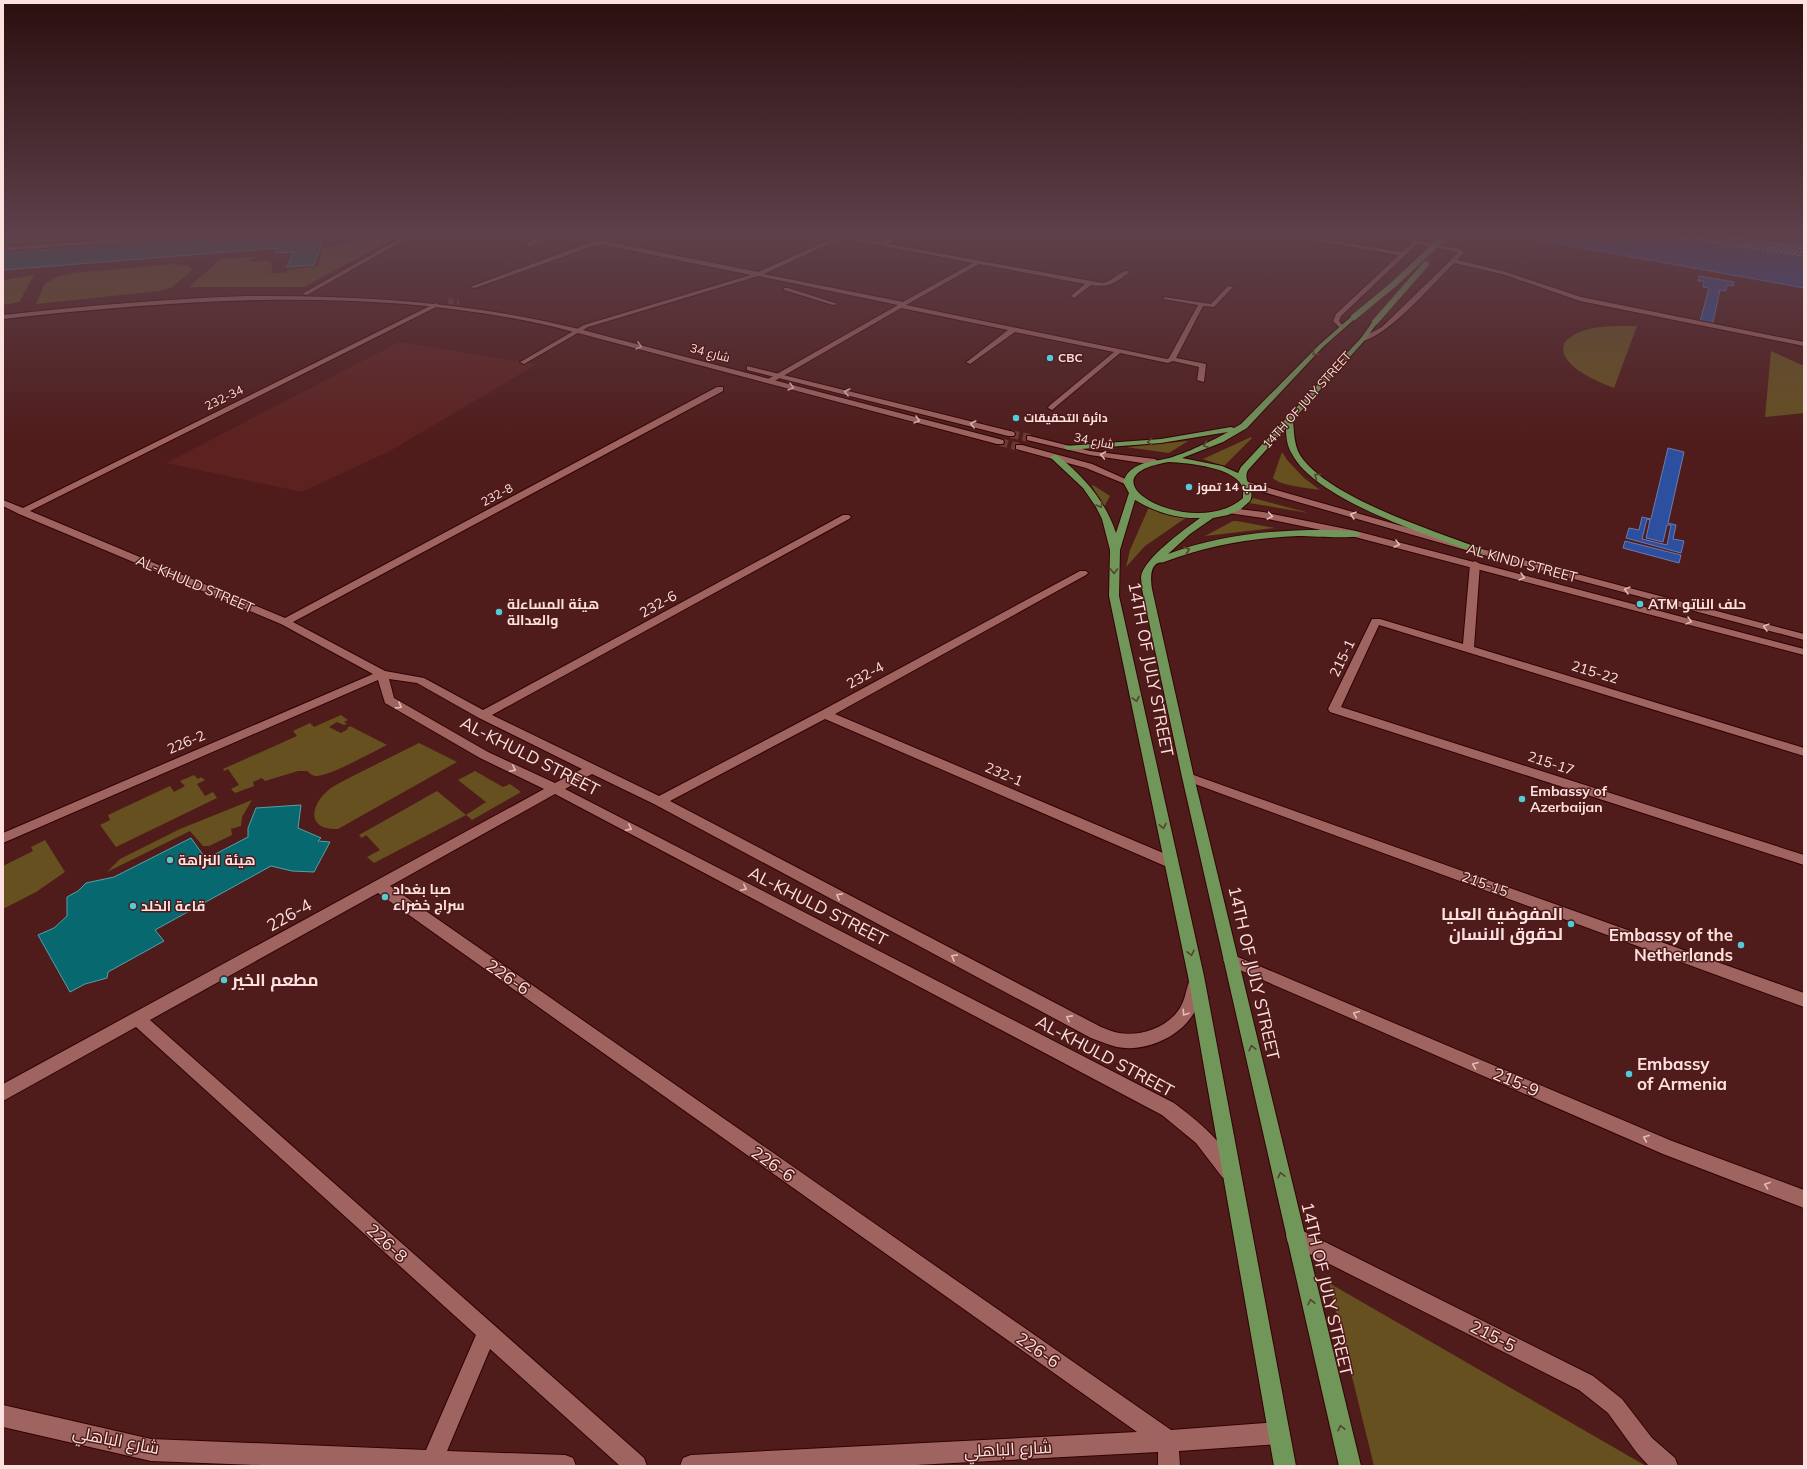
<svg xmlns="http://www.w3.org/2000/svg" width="1807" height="1469" font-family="Mulish,Cairo,sans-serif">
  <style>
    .built { fill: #5d2120 }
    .green { fill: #66501f }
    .water { fill: #2d4f9f; stroke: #6b7bb2; fill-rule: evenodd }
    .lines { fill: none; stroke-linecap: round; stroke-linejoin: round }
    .ferry { stroke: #d3def5; stroke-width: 1; stroke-dasharray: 2.5 2; stroke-linecap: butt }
    .building { fill: #086870; stroke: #52a1a9 }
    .secondary-tunnel-far1 { stroke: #693a38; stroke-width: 6; stroke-dasharray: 6 3; stroke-linecap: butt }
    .secondary-tunnel { stroke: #693a38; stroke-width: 8; stroke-dasharray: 8 4; stroke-linecap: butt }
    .street-casing { stroke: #330204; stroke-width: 2 }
    .secondary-casing { stroke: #330204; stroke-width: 2 }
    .primary-casing { stroke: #330204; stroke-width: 2 }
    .street { fill: #9f645f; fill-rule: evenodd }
    .secondary { fill: #9f645f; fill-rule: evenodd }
    .primary { fill: #71965a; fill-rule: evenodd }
    .primary-bridge-casing { stroke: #330204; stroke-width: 6; stroke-linecap: butt }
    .primary-bridge { stroke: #71965a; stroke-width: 6 }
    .oneway { stroke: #e1bcb8 }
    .oneway2 { stroke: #59412e }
    .poi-dot { fill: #52cbd7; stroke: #4f1c1b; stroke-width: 1.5 }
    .labels { text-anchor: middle; stroke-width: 3; stroke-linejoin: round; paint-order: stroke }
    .far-street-label { font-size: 12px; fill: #fde1de; stroke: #4f1c1b }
    .far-poi-label { font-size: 12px; font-weight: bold; fill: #fde1de; stroke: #4f1c1b; text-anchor: start }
    .street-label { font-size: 14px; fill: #fde1de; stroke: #4f1c1b }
    .poi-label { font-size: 14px; font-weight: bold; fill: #fde1de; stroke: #4f1c1b; text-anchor: start }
    .near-street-label { font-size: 17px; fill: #fde1de; stroke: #4f1c1b }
    .near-poi-label { font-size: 17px; font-weight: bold; fill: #fde1de; stroke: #4f1c1b; text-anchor: end }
  </style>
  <rect width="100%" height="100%" fill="#4f1c1b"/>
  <path class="built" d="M399,342L537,364L390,451L302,492L166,463Z"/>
  <path class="green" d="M3,235H157L3,248Z
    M397,237L304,287H189L221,259L254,257L248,261L257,262L266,260L272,264L273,268L270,273H285L288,270L318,266L324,247L361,241L364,238Z
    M176,264L189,266L192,270L171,288L159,291L36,304L45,283L60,276L73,273Z
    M34,275L19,302L3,305V280Z
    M1637,326L1614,388C1598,382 1554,364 1565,342C1581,324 1615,326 1637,326Z
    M1771,351L1804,366V413L1765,417Z
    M1252,438L1224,466L1203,459L1251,437Z
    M1188,441L1169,453L1126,447Z
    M1282,452L1287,460L1304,478L1320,490C1309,488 1280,486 1273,478Z
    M1093,485L1110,496L1104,507L1092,486Z
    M1253,498L1309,513L1249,503Z
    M1149,507L1171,516L1187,517L1145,546L1126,567L1130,550Z
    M1233,521H1237L1275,528L1205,536Z
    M341,715L348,720L344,722L347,724L344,725L337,722L329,727L341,733L348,729L347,728L350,726L387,745C372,752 329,777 315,776C311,775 310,773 307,771H298L265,781L262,778L253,782L254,786L235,793L231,789L239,785L228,769L224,771L223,769L297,736L293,731L310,723L314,727Z
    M419,743L457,762L338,829C305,830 310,804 331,788C340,782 351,777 361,772C380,762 400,753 419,743Z
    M475,771L503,787L510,784L521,792L472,820L466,815L374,863L367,857L380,850L366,835L362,838L359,835L437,791L466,815L486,802L458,780Z
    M194,775L198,779L201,777L205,780L197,784L205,796L213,792L217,798L116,847L100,825L110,820L108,815L170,786L174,792L185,786L180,781Z
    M252,800L242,817L241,826L231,829L232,835L209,846H203L190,831L107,872L120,859L180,829Z
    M45,840L65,872L36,892L3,909V866L33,851L31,847Z
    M1329,1283L1646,1466H1374Z"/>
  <path class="water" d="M1511,235H1804V288Z
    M1699,276L1734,282L1733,286L1727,285L1726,291L1720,290L1712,327L1699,325L1709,288L1703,287L1704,281H1698Z
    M1668,448L1684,452L1668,523L1676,525L1673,539L1684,541L1681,553L1626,538L1629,528L1639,530L1642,517L1651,519ZM1647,519L1650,520L1646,538L1663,542L1667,525H1671L1667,545L1642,539Z
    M1625,541L1681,555L1679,563L1623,548Z"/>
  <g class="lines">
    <path class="ferry" d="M1659,235L1804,256
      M1674,235L1804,254
      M1689,235L1804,252
      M1705,235L1804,249
      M1720,235L1804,247"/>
  </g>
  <path class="building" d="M239,235H325L314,265L287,267L294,252L275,253L278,248L3,270V252Z
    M301,805L298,828L321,838L318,841L330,842L314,872L292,871L271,866L155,930L164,941L108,972L107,978L85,984L70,992L38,935L54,928L67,916V897L78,891L86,883L114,877L191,838L206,859L248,837V828L256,808Z"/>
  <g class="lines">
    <path class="secondary-tunnel-far1" d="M448,301L459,302"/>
    <path class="secondary-tunnel" d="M1011,434L1030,438
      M1000,442L1019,447"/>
    <g class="street-casing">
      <path id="street" d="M173,235H199L196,237L3,251V247Z
        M406,235H413L307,295L302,294Z
        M540,235H547L532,246H528V244Z
        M830,235H842L883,243L893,235H900L888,244L1102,283C1112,282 1119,270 1129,271V273C1114,283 1110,288 1091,285L1074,298L1071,296L1072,295L1085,284L979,264L906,305L1167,359L1169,358L1198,305L1164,299V297L1211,304L1228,286L1233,287L1214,307L1203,306L1176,358L1206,364L1204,382L1197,380L1199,367L1173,361L1168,363L1120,353L1052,410L1048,408L1049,406L1114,352L1015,332L970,364L966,362L968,361L1008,330L901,308L771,383H768V379L898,305L758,276L588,327L524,364L520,362L522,361L584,325L751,275L604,245L593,246L475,288L470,287L592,242L604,241L758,272L836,237ZM842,238L973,263L903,302L764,274Z
        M1284,235H1297L1402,252L1413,242L1403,235H1410L1418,241L1460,249L1464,253L1457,260L1506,272L1581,297L1804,342V346L1580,301L1502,274L1454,263C1433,284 1390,334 1363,341L1360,339C1366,335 1375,331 1382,327L1458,253L1454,251L1417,244L1341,316L1339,321L1344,327L1341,329L1333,321L1336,314L1399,255Z
        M784,288H788L838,304L833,305L784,290Z
        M436,303L439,305L438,306L30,511L285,618L717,387H723V391L293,622L385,671L424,678L483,710L843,515H849L851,517L849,519L492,715L659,796L821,711L1080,571H1086L1088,573L1086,575L835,714L1175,858L1177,862L1175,866L1170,867L1165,866L825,719L670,801L1101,1027C1107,1029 1113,1032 1119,1033C1142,1037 1172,1026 1182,1004C1186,996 1186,988 1190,980L1195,979L1200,980C1204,988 1200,999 1197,1007C1185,1035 1147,1053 1117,1047C1109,1045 1100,1041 1091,1038L654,804L592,774L565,789L1174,1103C1198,1121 1225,1143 1237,1171L1234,1177L1228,1180L1222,1177L1196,1143L1162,1115L555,794L390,886L1171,1430L1278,1422L1286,1425L1289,1433L1286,1441L1278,1444L1179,1451L1180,1466H1158V1452L897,1466H680L683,1458L691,1455L1137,1432L378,893L150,1020L644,1458L647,1466H620L490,1349L447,1451L565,1455L573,1458L576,1466H285L151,1461L3,1427V1405L151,1439L426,1450L476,1335L136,1027L3,1101V1084L544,789L480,758L385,703L378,680L3,843V833L373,674L281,624L19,514L3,506V500L23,508ZM389,679L417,683L479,718L582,769L555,783L488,752L394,698Z
        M1475,561L1480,564L1474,647L1804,748V756L1379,625L1341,707L1804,855V865L1330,712L1328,709L1372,619H1380L1463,644L1470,564Z
        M1188,773L1804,993V1007L1184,780L1182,777L1184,774Z
        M1231,954L1672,1141L1804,1190V1208L1663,1154L1226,964L1223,960L1226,956Z
        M1295,1227L1593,1376L1622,1399L1652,1438L1675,1458L1678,1466H1649L1637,1453L1608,1413L1579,1390L1288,1243L1286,1236L1288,1229Z"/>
    </g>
    <g class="secondary-casing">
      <path id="secondary" d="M246,296C359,295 470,302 579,329L1003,440L1004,442L1003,444H997L555,327C374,285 186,299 3,319V315C84,306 165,299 246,296Z
        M747,366L1014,432L1015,434L1014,436H1008L747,370Z
        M1027,436H1030L1090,451L1155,459L1159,462L1155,465L1090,455L1027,440Z
        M1016,445H1022L1092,464L1132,482L1131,484H1125L1086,468L1016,449Z
        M1245,481L1482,549L1804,634V640L1476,553L1242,486L1241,484L1242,482Z
        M1231,508L1263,512L1356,531L1804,649V655L1355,537L1263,518L1228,513L1226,511Z"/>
    </g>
    <g class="primary-casing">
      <path id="primary" d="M1352,316L1357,317L1323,347L1247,428L1223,442L1182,458L1222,466L1238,473L1241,467L1361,338L1373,321H1377L1378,322L1365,340L1293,420C1294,431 1294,445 1300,455C1328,498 1435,531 1482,549L1484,551L1482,553H1476C1428,535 1316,500 1292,454C1287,446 1286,437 1286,428L1248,470C1242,481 1256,489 1250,501L1241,509L1228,515L1213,518L1190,534L1168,554C1221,534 1278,529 1334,530C1342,531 1356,529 1361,534L1359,536C1345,539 1315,536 1298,536C1252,538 1208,545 1164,562C1162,563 1160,562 1158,563C1149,567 1151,582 1152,589L1194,777L1361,1466H1339L1182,777L1142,589C1142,585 1141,580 1141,577C1143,559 1185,529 1200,518C1177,519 1155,512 1135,500L1120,550L1119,596L1204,976L1296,1466H1274L1188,976L1109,596L1110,550L1102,519L1096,507L1083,488L1050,457L1054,455H1057C1084,477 1105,500 1116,533L1129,493L1123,482C1125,477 1127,473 1131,470C1142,461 1157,461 1169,458C1184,454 1214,440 1228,432L1161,443L1068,450L1064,448L1065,446L1161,439L1231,427L1234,428L1241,424L1319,345ZM1169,462C1187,463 1238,467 1243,489C1243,492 1243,495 1243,498C1194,542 1074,477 1169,462Z"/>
    </g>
    <use href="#street" class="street"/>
    <use href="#secondary" class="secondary"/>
    <use href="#primary" class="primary"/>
    <g class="primary-bridge-casing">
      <path id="primary-bridge" d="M1354,317L1393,285L1446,235
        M1375,322L1426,264"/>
    </g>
    <use href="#primary-bridge" class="primary-bridge"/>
  </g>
  <defs><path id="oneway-chevron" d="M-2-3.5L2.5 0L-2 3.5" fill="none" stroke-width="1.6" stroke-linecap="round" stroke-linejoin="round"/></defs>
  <g class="oneway">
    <use href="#oneway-chevron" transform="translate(639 346) rotate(15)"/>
    <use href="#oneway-chevron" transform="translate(791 387) rotate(15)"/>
    <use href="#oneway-chevron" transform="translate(847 392) rotate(-166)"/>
    <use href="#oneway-chevron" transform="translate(917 420) rotate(15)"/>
    <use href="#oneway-chevron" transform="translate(973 424) rotate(-166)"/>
    <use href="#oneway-chevron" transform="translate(1103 455) rotate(-170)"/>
    <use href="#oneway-chevron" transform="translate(1353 515) rotate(-164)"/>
    <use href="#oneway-chevron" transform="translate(1270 516) rotate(11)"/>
    <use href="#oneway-chevron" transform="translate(1397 544) rotate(14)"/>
    <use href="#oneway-chevron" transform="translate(1522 577) rotate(15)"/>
    <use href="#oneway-chevron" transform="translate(1627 590) rotate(-165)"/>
    <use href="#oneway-chevron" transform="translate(1689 621) rotate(15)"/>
    <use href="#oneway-chevron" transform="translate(1766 627) rotate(-165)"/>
    <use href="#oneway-chevron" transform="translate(399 706) rotate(30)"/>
    <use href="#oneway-chevron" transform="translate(513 769) rotate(26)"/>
    <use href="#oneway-chevron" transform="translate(629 828) rotate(27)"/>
    <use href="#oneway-chevron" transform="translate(744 888) rotate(27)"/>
    <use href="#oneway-chevron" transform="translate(839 896) rotate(-152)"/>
    <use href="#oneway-chevron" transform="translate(954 957) rotate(-152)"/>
    <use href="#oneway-chevron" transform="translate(1185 1013) rotate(124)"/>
    <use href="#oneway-chevron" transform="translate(1356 1014) rotate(-157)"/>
    <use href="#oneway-chevron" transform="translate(1069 1018) rotate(-152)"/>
    <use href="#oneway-chevron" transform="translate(1475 1065) rotate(-157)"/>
    <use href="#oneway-chevron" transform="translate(1646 1138) rotate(-157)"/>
    <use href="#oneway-chevron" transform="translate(1767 1185) rotate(-160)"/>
  </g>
  <g class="oneway2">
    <use href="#oneway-chevron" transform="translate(1315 353) rotate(134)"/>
    <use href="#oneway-chevron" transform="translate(1150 442) rotate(174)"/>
    <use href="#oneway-chevron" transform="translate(1206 445) rotate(157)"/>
    <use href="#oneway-chevron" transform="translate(1317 476) rotate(-143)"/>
    <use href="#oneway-chevron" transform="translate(1100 505) rotate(61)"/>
    <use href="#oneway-chevron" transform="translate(1187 550) rotate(-18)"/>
    <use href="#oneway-chevron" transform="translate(1114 571) rotate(90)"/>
    <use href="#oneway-chevron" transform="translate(1136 699) rotate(78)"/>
    <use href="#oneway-chevron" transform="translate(1163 826) rotate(78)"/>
    <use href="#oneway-chevron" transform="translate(1191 953) rotate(77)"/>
    <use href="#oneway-chevron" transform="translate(1252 1048) rotate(-103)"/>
    <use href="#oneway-chevron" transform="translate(1281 1175) rotate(-103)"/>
    <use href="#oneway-chevron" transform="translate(1311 1302) rotate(-103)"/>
    <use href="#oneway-chevron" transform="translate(1341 1428) rotate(-103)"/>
  </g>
  <linearGradient id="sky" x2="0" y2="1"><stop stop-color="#2b0f0f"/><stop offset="0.53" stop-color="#5d404a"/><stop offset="1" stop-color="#5d404a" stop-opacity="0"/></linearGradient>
  <rect width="1807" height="441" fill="url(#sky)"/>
  <g class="poi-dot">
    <circle cx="1050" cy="358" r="4"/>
    <circle cx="1016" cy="418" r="4"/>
    <circle cx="1189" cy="487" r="4"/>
    <circle cx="1640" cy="604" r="4"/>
    <circle cx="499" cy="612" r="4"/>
    <circle cx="1522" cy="799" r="4"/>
    <circle cx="170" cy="860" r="4"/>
    <circle cx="385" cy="897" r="4"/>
    <circle cx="133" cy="906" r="4"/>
    <circle cx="1571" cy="924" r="4"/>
    <circle cx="1741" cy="945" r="4"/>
    <circle cx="224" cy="980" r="4"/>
    <circle cx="1629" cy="1074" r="4"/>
  </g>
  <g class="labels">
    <g class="far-street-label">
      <text transform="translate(710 353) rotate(15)" y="4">شارع 34</text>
      <text transform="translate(224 398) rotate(-26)" y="4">232-34</text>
      <text transform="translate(1307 400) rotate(-48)" y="4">14TH OF JULY STREET</text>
      <text transform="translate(1094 441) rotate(11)" y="4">شارع 34</text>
      <text transform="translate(497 495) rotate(-28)" y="4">232-8</text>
    </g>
    <g class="far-poi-label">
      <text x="1058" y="362">CBC</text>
      <text x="1024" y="422">دائرة التحقيقات</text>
      <text x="1197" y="491">نصب 14 تموز</text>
    </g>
    <g class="street-label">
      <text transform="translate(1522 563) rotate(15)" y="5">AL KINDI STREET</text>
      <text transform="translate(195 584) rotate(23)" y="5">AL-KHULD STREET</text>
      <text transform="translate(658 604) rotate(-29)" y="5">232-6</text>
      <text transform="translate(1342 658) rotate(-64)" y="5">215-1</text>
      <text transform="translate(1595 672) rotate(17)" y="5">215-22</text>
      <text transform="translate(865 675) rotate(-29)" y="5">232-4</text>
      <text transform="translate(186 742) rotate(-23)" y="5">226-2</text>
      <text transform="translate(1551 763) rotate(18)" y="5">215-17</text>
      <text transform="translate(1004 774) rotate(23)" y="5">232-1</text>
      <text transform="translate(1485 884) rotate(20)" y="5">215-15</text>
    </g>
    <g class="poi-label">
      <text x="507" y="609">هيئة المساءلة<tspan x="507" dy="16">والعدالة</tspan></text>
      <text x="1648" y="609">ATM حلف الناتو</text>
      <text x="1530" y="796">Embassy of<tspan x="1530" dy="16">Azerbaijan</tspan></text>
      <text x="178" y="865">هيئة النزاهة</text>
      <text x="393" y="894">صبا بغداد<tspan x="393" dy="16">سراج خضراء</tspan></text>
      <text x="141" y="911">قاعة الخلد</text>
    </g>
    <g class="near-street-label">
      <text transform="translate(1151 669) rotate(79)" y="6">14TH OF JULY STREET</text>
      <text transform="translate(530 756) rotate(27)" y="6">AL-KHULD STREET</text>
      <text transform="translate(818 906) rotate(27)" y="6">AL-KHULD STREET</text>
      <text transform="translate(289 915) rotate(-29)" y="6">226-4</text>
      <text transform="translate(1254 973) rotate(77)" y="6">14TH OF JULY STREET</text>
      <text transform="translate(508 977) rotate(35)" y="6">226-6</text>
      <text transform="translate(1105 1056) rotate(28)" y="6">AL-KHULD STREET</text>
      <text transform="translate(1516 1082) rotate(23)" y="6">215-9</text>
      <text transform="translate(773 1164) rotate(35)" y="6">226-6</text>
      <text transform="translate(387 1243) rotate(42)" y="6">226-8</text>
      <text transform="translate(1327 1289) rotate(77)" y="6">14TH OF JULY STREET</text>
      <text transform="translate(1493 1336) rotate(27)" y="6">215-5</text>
      <text transform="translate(1038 1350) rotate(35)" y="6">226-6</text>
      <text transform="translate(116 1440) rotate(11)" y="6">شارع الباهلي</text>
      <text transform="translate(1008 1449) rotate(-3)" y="6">شارع الباهلي</text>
    </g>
    <g class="near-poi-label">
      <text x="1563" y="920">المفوضية العليا<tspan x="1563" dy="20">لحقوق الانسان</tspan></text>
      <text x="1733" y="941">Embassy of the<tspan x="1733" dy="20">Netherlands</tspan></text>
      <text x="232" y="986" text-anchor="start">مطعم الخير</text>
      <text x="1637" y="1070" text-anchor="start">Embassy<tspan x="1637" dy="20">of Armenia</tspan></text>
    </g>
  </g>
  <rect width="1807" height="1469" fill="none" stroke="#fde1de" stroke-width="8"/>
</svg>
